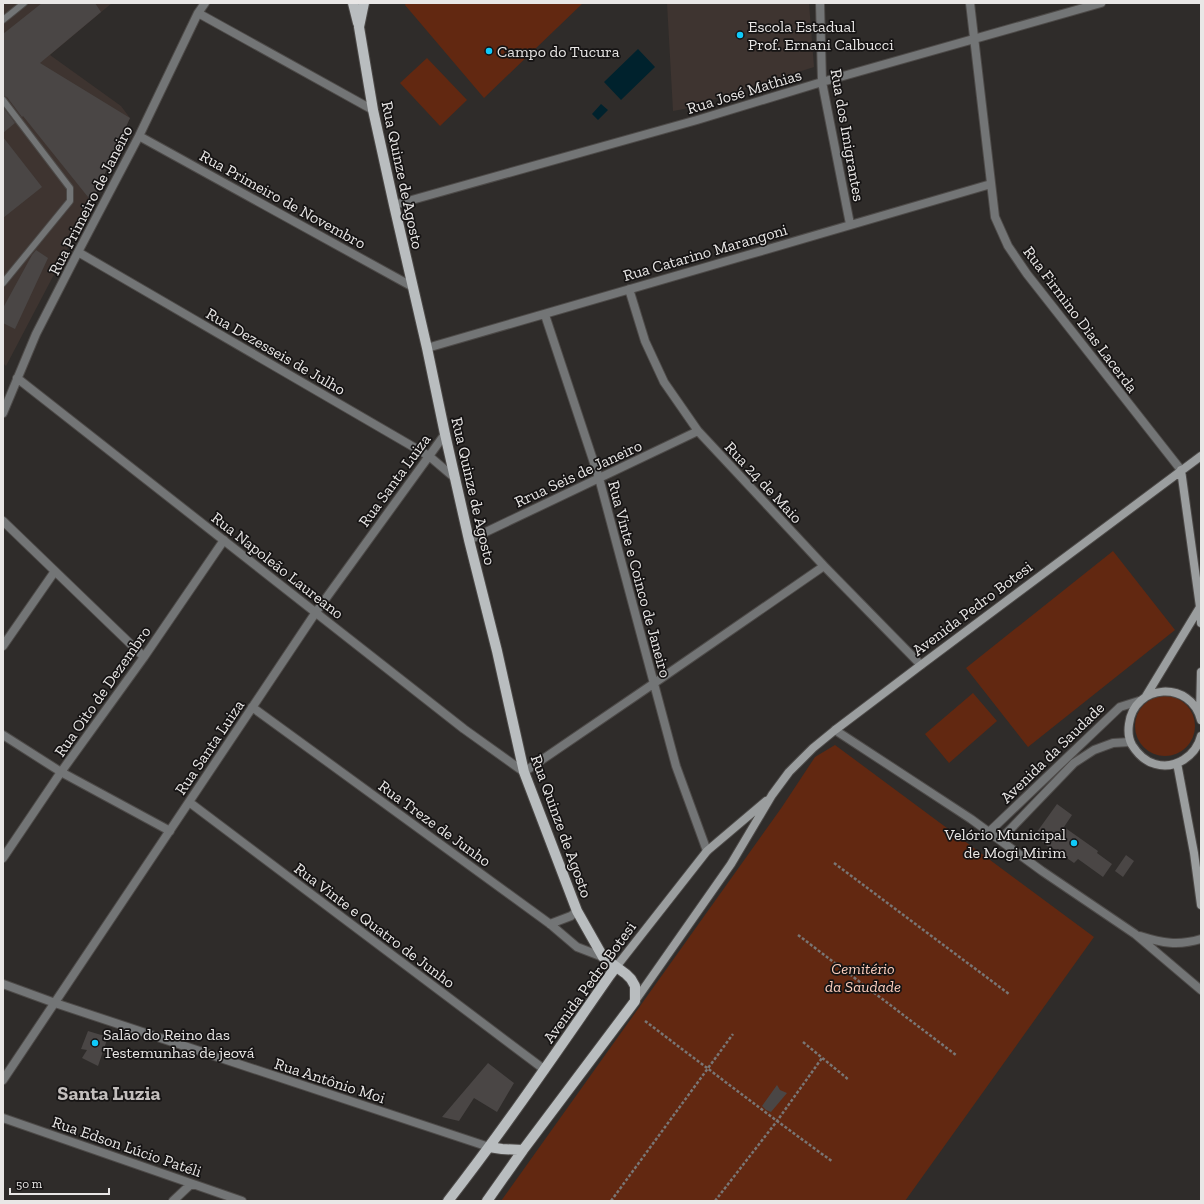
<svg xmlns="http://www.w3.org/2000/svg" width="1204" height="1204" font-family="'Zilla Slab',serif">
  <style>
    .built { fill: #3e3430 }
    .green { fill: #622811 }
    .water { fill: #00222d }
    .building { fill: #4a4645 }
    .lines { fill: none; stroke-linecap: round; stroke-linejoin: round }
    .service-casing { stroke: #4d4a48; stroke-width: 8 }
    .minor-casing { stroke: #4d4a48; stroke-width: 10 }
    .secondary-casing { stroke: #4d4a48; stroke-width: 10 }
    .primary-casing { stroke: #4d4a48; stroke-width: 12 }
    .path { stroke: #797675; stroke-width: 2.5; stroke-dasharray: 3 2; stroke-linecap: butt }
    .service { stroke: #737576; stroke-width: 6 }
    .minor { stroke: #737576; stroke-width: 8 }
    .secondary { stroke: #9b9e9f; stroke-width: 8 }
    .primary { stroke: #b9bdbf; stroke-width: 10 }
    .poi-dot { fill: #0fcafa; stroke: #161414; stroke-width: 1.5 }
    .labels { text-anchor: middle; stroke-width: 3.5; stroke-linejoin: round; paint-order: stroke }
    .poi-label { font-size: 16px; fill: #e9e7e6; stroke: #161414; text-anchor: start }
    .street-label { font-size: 16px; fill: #e9e7e6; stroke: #161414 }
    .park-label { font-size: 16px; font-style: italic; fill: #fdcfbe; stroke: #161414 }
    .district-label { font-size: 20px; font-weight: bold; fill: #c3bfbd; stroke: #161414 }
  </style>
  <rect width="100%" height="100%" fill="#2f2c2a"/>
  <path class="built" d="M3,3H112L50,55L121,106L130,118L92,202L6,366L3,363Z
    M667,3H809L814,67L684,109L673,111Z"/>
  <path class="green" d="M406,3H583L484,98L405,5Z
    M427,58L467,100L440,126L400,83Z
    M1113,551L1175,630L1028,747L966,668Z
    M973,693L997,721L949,763L925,734Z
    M1135 726a30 30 0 1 1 60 0a30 30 0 1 1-60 0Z
    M835,745L1094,937L905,1201H501L782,807L815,757Z"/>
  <path class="water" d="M638,49L655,67L621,100L604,82Z
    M601,104L608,110L598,120L592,114Z"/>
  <path class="building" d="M42,3H95L101,12L40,63L130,118L92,202L23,116L22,117L7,97L3,96V34Z
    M3,107L15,123L3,133Z
    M3,137L42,187L3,218Z
    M36,250L48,258L15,329L3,323V308L32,255Z
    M1057,804L1072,815L1064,827L1098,851L1097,853L1112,864L1103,877L1078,859L1074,863L1051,847L1050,848L1034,836Z
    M1126,855L1134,861L1123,877L1115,871Z
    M88,1031L108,1037L98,1066L82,1058L87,1050L81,1049Z
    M488,1063L514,1083L497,1112L474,1098L459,1121L442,1117Z
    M777,1085L780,1090L787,1093L771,1112L766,1110L762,1106Z"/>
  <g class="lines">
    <g class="service-casing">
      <path id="service" d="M3,20L24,3
        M3,100L70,188V201L3,283"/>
    </g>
    <g class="minor-casing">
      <path id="minor" d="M820,3L822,82L850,224
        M970,3L995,217L1008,246L1027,274L1181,470
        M198,13L373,110
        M139,136L413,287
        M394,205L697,120L822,82L1101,3
        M78,252L429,456L456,479
        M629,289L645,341L664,382L698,431L824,566L921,665
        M545,315L599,478L676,766L707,851
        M427,348C615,295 803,238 991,184
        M17,378L464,729L524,772L653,684L824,566
        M3,413L36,334L78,252L139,136L198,13L205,3
        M3,521L144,657
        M469,540L698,431
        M3,646L55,571
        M252,707L550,924L577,947L603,957
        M835,730L971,819L1042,871L1135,934L1201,990
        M3,735L61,772L170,831
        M189,802L545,1070
        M989,832L1120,707L1139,701
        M1000,840L1074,763L1094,750L1113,743L1130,742
        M3,858L61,772L144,657L224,540
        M550,924L571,916L577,911
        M1140,936C1162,943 1178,946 1201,939
        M3,984L55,1003L489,1147
        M3,1080L316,612L445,434
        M3,1118L242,1201
        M173,1201L191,1184"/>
    </g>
    <g class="secondary-casing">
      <path id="secondary" d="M1181,470L1200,607L1201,623
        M1146,696L1200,607
        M1200,714L1201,672
        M1201,720C1191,680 1134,683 1129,724C1128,731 1128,738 1132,745C1137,753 1144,761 1155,764C1175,770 1196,756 1201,736
        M1177,763L1194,853L1201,905
        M616,967L707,851L766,801
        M635,1001L731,864L772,795L789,772L813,748L835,730L921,665L1201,456"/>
    </g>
    <g class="primary-casing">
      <path id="primary" d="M353,3L358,23
        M364,3L359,27L373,110L394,205L427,348L445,434L469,540L497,651L524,772L577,911L603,957L626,974L631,979L635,986V1001L523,1150L487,1201
        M489,1147L502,1149L523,1150
        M448,1201C505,1128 557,1051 610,975L616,967"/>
    </g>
    <path class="path" d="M834,863L1009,994
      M798,935L956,1055
      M645,1021L777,1121L833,1162
      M803,1042L849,1080
      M611,1201L733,1034
      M715,1201L777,1121L822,1058"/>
    <use href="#service" class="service"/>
    <use href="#minor" class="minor"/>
    <use href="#secondary" class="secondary"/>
    <use href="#primary" class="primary"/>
  </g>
  <g class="poi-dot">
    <circle cx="740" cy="35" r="4"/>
    <circle cx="489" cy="51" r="4"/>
    <circle cx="1074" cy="843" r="4"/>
    <circle cx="95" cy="1043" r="4"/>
  </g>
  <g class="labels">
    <g class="poi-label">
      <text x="748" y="32">Escola Estadual<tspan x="748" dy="18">Prof. Ernani Calbucci</tspan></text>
      <text x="497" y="57">Campo do Tucura</text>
      <text x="1066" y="840" text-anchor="end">Velório Municipal<tspan x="1066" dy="18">de Mogi Mirim</tspan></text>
      <text x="103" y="1040">Salão do Reino das<tspan x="103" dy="18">Testemunhas de jeová</tspan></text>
    </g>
    <g class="street-label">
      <text transform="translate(744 91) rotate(-17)" y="6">Rua José Mathias</text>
      <text transform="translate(848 135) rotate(80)" y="6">Rua dos Imigrantes</text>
      <text transform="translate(403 175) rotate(78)" y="6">Rua Quinze de Agosto</text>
      <text transform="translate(283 199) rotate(29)" y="6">Rua Primeiro de Novembro</text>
      <text transform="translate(90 200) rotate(-63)" y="6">Rua Primeiro de Janeiro</text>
      <text transform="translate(705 252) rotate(-16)" y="6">Rua Catarino Marangoni</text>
      <text transform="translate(1081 319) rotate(53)" y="6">Rua Firmino Dias Lacerda</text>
      <text transform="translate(276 351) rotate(30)" y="6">Rua Dezesseis de Julho</text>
      <text transform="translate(578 473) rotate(-25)" y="6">Rrua Seis de Janeiro</text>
      <text transform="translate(394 480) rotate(-54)" y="6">Rua Santa Luiza</text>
      <text transform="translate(764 482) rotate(47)" y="6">Rua 24 de Maio</text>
      <text transform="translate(474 491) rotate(77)" y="6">Rua Quinze de Agosto</text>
      <text transform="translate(278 565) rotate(38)" y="6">Rua Napoleão Laureano</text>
      <text transform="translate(640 579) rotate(75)" y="6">Rua Vinte e Coinco de Janeiro</text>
      <text transform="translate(972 608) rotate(-37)" y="6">Avenida Pedro Botesi</text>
      <text transform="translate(102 691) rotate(-55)" y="6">Rua Oito de Dezembro</text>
      <text transform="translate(209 747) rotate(-56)" y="6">Rua Santa Luiza</text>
      <text transform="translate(1052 752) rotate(-44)" y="6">Avenida da Saudade</text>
      <text transform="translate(435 823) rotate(36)" y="6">Rua Treze de Junho</text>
      <text transform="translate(562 826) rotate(70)" y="6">Rua Quinze de Agosto</text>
      <text transform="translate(375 925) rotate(37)" y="6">Rua Vinte e Quatro de Junho</text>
      <text transform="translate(589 982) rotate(-54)" y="6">Avenida Pedro Botesi</text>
      <text transform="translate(330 1080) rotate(18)" y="6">Rua Antônio Moi</text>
      <text transform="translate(127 1146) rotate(19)" y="6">Rua Edson Lúcio Patéli</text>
    </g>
    <g class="park-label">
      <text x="863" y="974">Cemitério<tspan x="863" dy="18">da Saudade</tspan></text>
    </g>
    <g class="district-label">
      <text x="109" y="1100">Santa Luzia</text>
    </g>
  </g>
  <rect width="1204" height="1204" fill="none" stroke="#e9e7e6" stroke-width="8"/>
  <path d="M10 1188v6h99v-6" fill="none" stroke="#e9e7e6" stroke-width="2"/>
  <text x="16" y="1188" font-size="12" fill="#e9e7e6" stroke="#161414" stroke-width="3" paint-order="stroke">50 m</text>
</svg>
